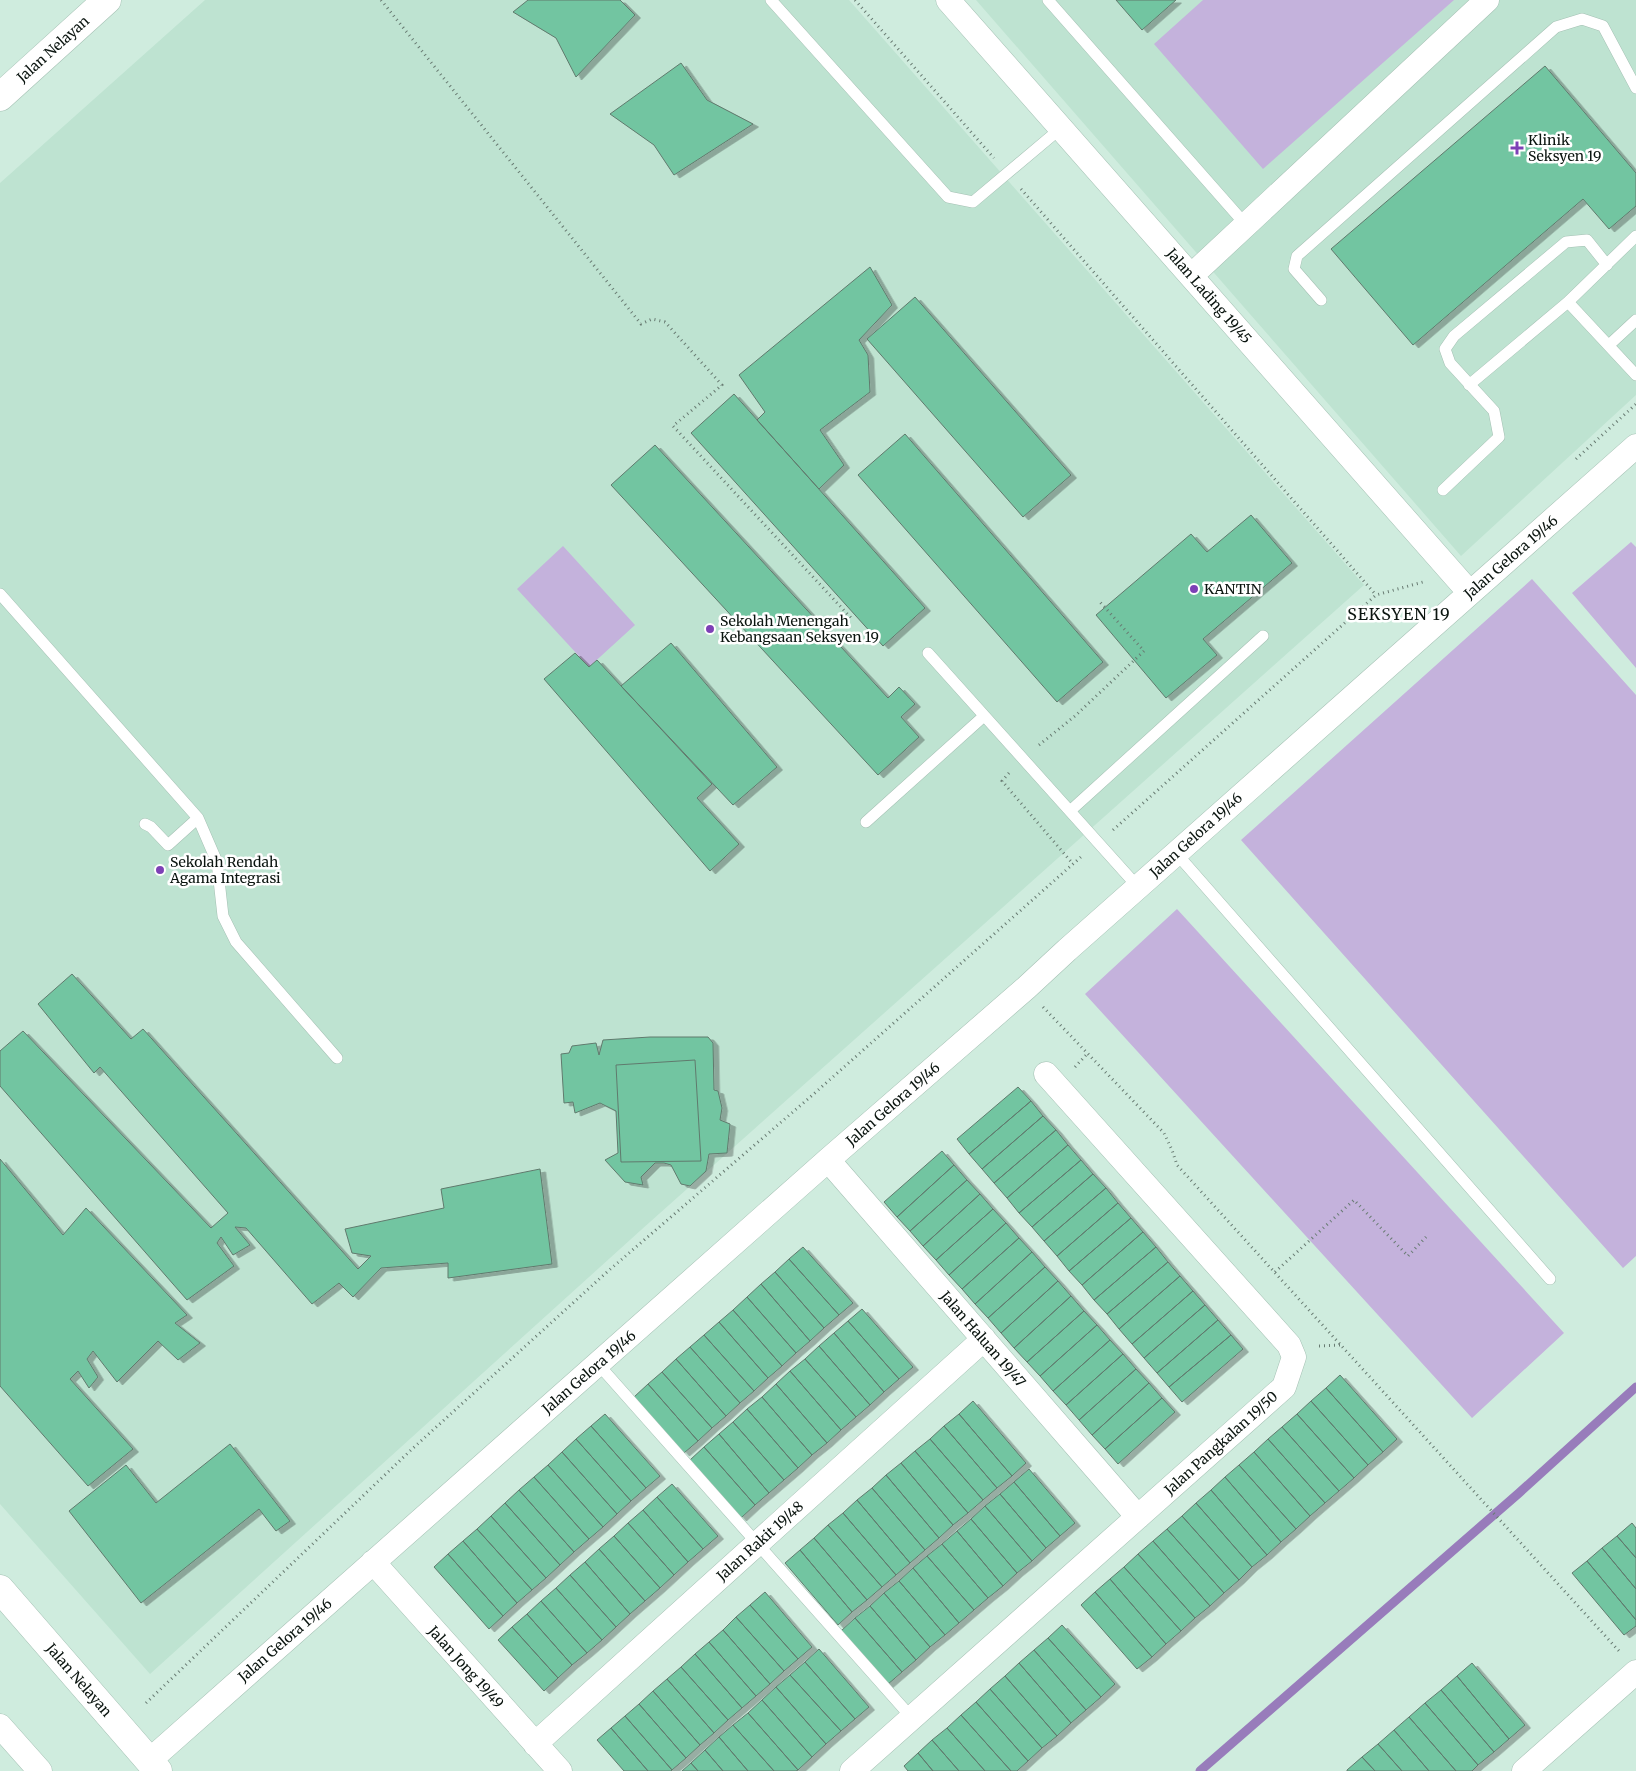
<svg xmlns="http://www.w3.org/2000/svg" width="1636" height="1771" font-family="Merriweather,serif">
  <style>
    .built { fill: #bee3d1 }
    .green { fill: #c4b2dc }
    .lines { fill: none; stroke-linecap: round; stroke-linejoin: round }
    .stream { stroke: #987cbb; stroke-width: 9 }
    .building { fill: #72c5a1; stroke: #607a6d; filter: url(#shadow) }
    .lane-casing { stroke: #a5c1b4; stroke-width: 12 }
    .street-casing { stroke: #a5c1b4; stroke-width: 25 }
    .secondary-casing { stroke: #a5c1b4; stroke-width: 29 }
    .path { stroke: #687b72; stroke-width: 3; stroke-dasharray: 1 4; stroke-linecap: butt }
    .lane { stroke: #fff; stroke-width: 11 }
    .street { stroke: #fff; stroke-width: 24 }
    .secondary { stroke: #fff; stroke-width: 28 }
    .poi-dot { fill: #7d40b6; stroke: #fff; stroke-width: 2 }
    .labels { text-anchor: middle; stroke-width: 5; stroke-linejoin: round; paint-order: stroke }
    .street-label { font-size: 14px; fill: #0a140f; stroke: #fff }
    .poi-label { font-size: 14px; fill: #0a140f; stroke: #fff; text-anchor: start }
    .quarter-label { font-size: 16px; letter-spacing: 1px; fill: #0a140f; stroke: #fff }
  </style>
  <defs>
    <filter id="shadow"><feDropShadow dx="5.5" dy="3" stdDeviation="0" flood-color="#0004"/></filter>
  </defs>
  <rect width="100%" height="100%" fill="#cfecde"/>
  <path class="built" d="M205,0H849L1364,585L641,1230L150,1674L0,1504V183Z
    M976,0H1636V395L1461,556Z"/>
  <path class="green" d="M1203,0H1454L1263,169L1154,44Z
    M1631,542L1636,547V668L1572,593Z
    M563,546L635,625L589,667L517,589Z
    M1532,579L1636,695V1256L1623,1268L1241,840Z
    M1177,909L1564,1333L1472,1418L1085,994Z"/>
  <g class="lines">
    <path class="stream" d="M1200,1771L1519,1493L1636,1387"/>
  </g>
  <path class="building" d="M528,0H620L635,15L576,77L556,38L513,12Z
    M1116,0H1176L1142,30Z
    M681,63L707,100L753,124L674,175L654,145L610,114Z
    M1545,66L1636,173V206L1609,229L1583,199L1413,345L1331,249Z
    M870,267L892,305L859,340L868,355L870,392L820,430L844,465L819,489L757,420L765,412L739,375Z
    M915,297L1071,475L1023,517L867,339Z
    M734,394L925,608L883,646L691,433Z
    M905,434L1103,662L1057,702L858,475Z
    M655,445L888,698L899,687L915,704L901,717L919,737L878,775L611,485Z
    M1251,515L1292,563L1203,639L1217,655L1166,698L1096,615L1191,534L1207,552Z
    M671,643L777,767L733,805L621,686Z
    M575,653L589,667L597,660L712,784L697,798L739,844L710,871L544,679Z
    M72,974L131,1039L143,1029L358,1269L371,1256L352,1253L345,1229L444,1208L441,1189L540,1169L552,1264L448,1278V1263L381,1268L353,1297L339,1283L312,1304L246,1228L235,1227L250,1245L233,1255L221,1237L217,1243L234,1266L187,1300L0,1086V1051L23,1031L211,1228L228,1213L100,1067L94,1073L38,1004Z
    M650,1037H708L713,1043L714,1090L718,1091L722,1108L720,1120L730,1124L727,1153L709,1154L706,1171L690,1186L681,1184L671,1165L664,1163H655L641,1177L643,1185L625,1182L605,1160L618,1153L616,1111L600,1103L575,1113L573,1102L564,1103L561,1054L569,1053L572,1046L596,1043L599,1055L603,1040Z
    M695,1060L701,1161L621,1162L616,1065Z
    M1018,1087L1031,1101L969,1154L957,1139Z
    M1031,1101L1043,1116L982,1169L969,1154Z
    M1043,1116L1056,1130L994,1183L982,1169Z
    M1056,1130L1068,1145L1007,1198L994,1183Z
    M1068,1145L1081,1160L1019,1213L1007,1198Z
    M942,1151L954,1165L897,1217L884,1202Z
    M0,1159L63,1235L86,1208L187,1315L175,1323L200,1343L178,1360L158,1341L117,1382L93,1351L87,1359L98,1377L89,1388L78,1371L70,1379L133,1449L88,1486L0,1386Z
    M1081,1160L1093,1174L1032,1227L1019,1213Z
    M954,1165L967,1180L910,1231L897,1217Z
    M1093,1174L1106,1188L1044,1241L1032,1227Z
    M967,1180L980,1194L923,1246L910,1231Z
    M1106,1188L1118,1203L1057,1256L1044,1241Z
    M980,1194L993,1209L936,1260L923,1246Z
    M1118,1203L1131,1218L1069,1271L1057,1256Z
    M993,1209L1006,1223L949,1275L936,1260Z
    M1131,1218L1143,1232L1082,1285L1069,1271Z
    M1006,1223L1019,1238L962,1289L949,1275Z
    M1143,1232L1156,1247L1094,1300L1082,1285Z
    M1019,1238L1032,1252L975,1304L962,1289Z
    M803,1247L853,1303L839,1315L789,1259Z
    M1156,1247L1168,1262L1107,1314L1094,1300Z
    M1032,1252L1045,1267L988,1318L975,1304Z
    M789,1259L839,1315L824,1328L775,1272Z
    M1168,1262L1180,1276L1119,1329L1107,1314Z
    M1045,1267L1058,1281L1001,1333L988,1318Z
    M775,1272L824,1328L810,1341L761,1284Z
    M1180,1276L1193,1291L1132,1344L1119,1329Z
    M1058,1281L1071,1296L1014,1348L1001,1333Z
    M761,1284L810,1341L796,1353L747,1297Z
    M1193,1291L1205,1305L1144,1358L1132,1344Z
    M1071,1296L1084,1311L1027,1362L1014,1348Z
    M747,1297L796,1353L782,1366L733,1310Z
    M1205,1305L1218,1320L1157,1373L1144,1358Z
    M862,1309L913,1367L899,1379L848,1321Z
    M733,1310L782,1366L768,1378L719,1322Z
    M1084,1311L1097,1325L1040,1376L1027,1362Z
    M1218,1320L1231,1335L1169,1387L1157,1373Z
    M848,1321L899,1379L884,1392L834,1333Z
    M719,1322L768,1378L754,1391L704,1335Z
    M1097,1325L1110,1340L1053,1391L1040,1376Z
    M834,1333L884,1392L870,1405L819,1346Z
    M704,1335L754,1391L740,1403L690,1347Z
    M1231,1335L1243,1349L1182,1402L1169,1387Z
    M1110,1340L1123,1354L1066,1405L1053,1391Z
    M819,1346L870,1405L856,1417L805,1359Z
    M690,1347L740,1403L726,1416L676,1359Z
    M1123,1354L1136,1369L1079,1420L1066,1405Z
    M676,1359L726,1416L712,1428L662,1372Z
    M805,1359L856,1417L841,1430L790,1371Z
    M1136,1369L1149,1383L1092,1435L1079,1420Z
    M790,1371L841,1430L827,1443L776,1384Z
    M662,1372L712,1428L698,1441L648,1384Z
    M1340,1375L1397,1439L1383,1452L1326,1388Z
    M1149,1383L1162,1398L1105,1449L1092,1435Z
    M648,1384L698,1441L684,1453L634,1397Z
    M776,1384L827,1443L812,1455L762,1397Z
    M1326,1388L1383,1452L1368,1465L1311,1401Z
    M762,1397L812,1455L798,1468L747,1409Z
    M1162,1398L1175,1412L1118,1464L1105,1449Z
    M973,1401L1026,1463L1012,1476L959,1414Z
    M1311,1401L1368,1465L1354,1478L1297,1414Z
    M747,1409L798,1468L784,1480L733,1422Z
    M605,1414L660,1476L646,1488L591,1426Z
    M959,1414L1012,1476L997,1488L944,1426Z
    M1297,1414L1354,1478L1339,1491L1282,1427Z
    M733,1422L784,1480L769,1493L719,1434Z
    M591,1426L646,1488L631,1501L576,1439Z
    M944,1426L997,1488L983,1500L930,1439Z
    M1282,1427L1339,1491L1325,1503L1268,1439Z
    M719,1434L769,1493L755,1505L704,1447Z
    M576,1439L631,1501L617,1514L562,1452Z
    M930,1439L983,1500L968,1513L915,1451Z
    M1268,1439L1325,1503L1310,1516L1254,1452Z
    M230,1444L290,1521L276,1531L259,1509L141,1603L69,1511L126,1465L156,1503Z
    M704,1447L755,1505L741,1518L690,1460Z
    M915,1451L968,1513L953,1525L901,1463Z
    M562,1452L617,1514L603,1527L548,1465Z
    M1254,1452L1310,1516L1296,1529L1239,1465Z
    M901,1463L953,1525L939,1538L886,1475Z
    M548,1465L603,1527L589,1539L534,1477Z
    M1239,1465L1296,1529L1281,1542L1225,1477Z
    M1029,1469L1075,1523L1060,1536L1014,1482Z
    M886,1475L939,1538L925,1550L872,1488Z
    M534,1477L589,1539L574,1552L519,1490Z
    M1225,1477L1281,1542L1267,1555L1211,1490Z
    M1014,1482L1060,1536L1046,1548L1000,1494Z
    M672,1484L718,1536L703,1549L657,1497Z
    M872,1488L925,1550L910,1563L857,1500Z
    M519,1490L574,1552L560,1565L505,1503Z
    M1211,1490L1267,1555L1252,1567L1196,1503Z
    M1000,1494L1046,1548L1032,1561L985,1506Z
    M657,1497L703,1549L688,1562L643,1510Z
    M857,1500L910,1563L896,1575L843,1513Z
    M505,1503L560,1565L546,1578L491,1516Z
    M1196,1503L1252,1567L1239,1580L1182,1516Z
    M985,1506L1032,1561L1017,1573L971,1519Z
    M643,1510L688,1562L674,1575L628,1523Z
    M843,1513L896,1575L882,1587L828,1525Z
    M491,1516L546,1578L532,1590L477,1529Z
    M1182,1516L1239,1580L1224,1593L1167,1529Z
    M971,1519L1017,1573L1003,1586L957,1531Z
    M628,1523L674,1575L660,1588L614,1536Z
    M1632,1523L1636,1528V1558L1617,1536Z
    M828,1525L882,1587L867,1600L814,1538Z
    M477,1529L532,1590L517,1603L463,1541Z
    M1167,1529L1224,1593L1210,1606L1153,1541Z
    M957,1531L1003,1586L988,1598L942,1544Z
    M614,1536L660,1588L645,1601L599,1549Z
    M1617,1536L1636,1558V1589L1602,1548Z
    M814,1538L867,1600L852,1612L800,1550Z
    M463,1541L517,1603L503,1616L448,1554Z
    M1153,1541L1210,1606L1195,1618L1138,1554Z
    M942,1544L988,1598L974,1610L927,1556Z
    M1602,1548L1636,1589V1620L1587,1561Z
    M599,1549L645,1601L630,1614L585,1562Z
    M800,1550L852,1612L838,1625L785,1563Z
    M448,1554L503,1616L489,1629L434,1567Z
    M1138,1554L1195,1618L1181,1631L1124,1567Z
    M927,1556L974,1610L959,1623L913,1568Z
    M1587,1561L1636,1620V1626L1624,1635L1572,1573Z
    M585,1562L630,1614L616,1627L570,1575Z
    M1124,1567L1181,1631L1166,1644L1110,1579Z
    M913,1568L959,1623L945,1635L899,1581Z
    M570,1575L616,1627L602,1640L556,1588Z
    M1110,1579L1166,1644L1152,1657L1095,1592Z
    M899,1581L945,1635L930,1647L884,1593Z
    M556,1588L602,1640L587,1653L541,1601Z
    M765,1592L812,1647L798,1659L750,1605Z
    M1095,1592L1152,1657L1137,1669L1081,1605Z
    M884,1593L930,1647L916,1660L870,1606Z
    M541,1601L587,1653L572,1665L527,1614Z
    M750,1605L798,1659L784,1671L736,1617Z
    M870,1606L916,1660L902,1672L855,1618Z
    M527,1614L572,1665L558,1678L512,1627Z
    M736,1617L784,1671L770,1684L723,1630Z
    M855,1618L902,1672L887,1685L841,1631Z
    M1062,1625L1115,1684L1101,1697L1048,1638Z
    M512,1627L558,1678L544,1691L498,1640Z
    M723,1630L770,1684L756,1696L709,1642Z
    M1048,1638L1101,1697L1086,1710L1034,1650Z
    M709,1642L756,1696L742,1708L695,1654Z
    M819,1649L869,1707L855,1719L805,1662Z
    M1034,1650L1086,1710L1071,1723L1019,1663Z
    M695,1654L742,1708L728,1720L681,1667Z
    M805,1662L855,1719L841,1731L790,1675Z
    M1019,1663L1071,1723L1057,1736L1005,1676Z
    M1472,1663L1525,1725L1509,1739L1457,1676Z
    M681,1667L728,1720L714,1733L667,1679Z
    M790,1675L841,1731L826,1744L776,1687Z
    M1005,1676L1057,1736L1042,1748L990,1689Z
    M1457,1676L1509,1739L1494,1752L1441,1690Z
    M667,1679L714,1733L700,1745L653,1691Z
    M776,1687L826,1744L812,1757L762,1700Z
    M990,1689L1042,1748L1028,1761L976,1702Z
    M1441,1690L1494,1752L1478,1765L1425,1703Z
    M653,1691L700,1745L686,1758L639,1704Z
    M762,1700L812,1757L798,1770L748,1713Z
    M976,1702L1028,1761L1017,1771H1011L961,1715Z
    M1425,1703L1478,1765L1472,1771H1456L1409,1717Z
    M639,1704L686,1758L672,1770L625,1716Z
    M748,1713L798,1770L796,1771H774L733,1725Z
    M961,1715L1011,1771H985L947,1728Z
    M625,1716L672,1770L671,1771H648L611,1728Z
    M1409,1717L1456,1771H1429L1394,1730Z
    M733,1725L774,1771H748L719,1737Z
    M611,1728L648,1771H624L597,1740Z
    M947,1728L985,1771H959L932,1740Z
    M1394,1730L1429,1771H1402L1378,1744Z
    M719,1737L748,1771H723L705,1750Z
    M932,1740L959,1771H933L918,1753Z
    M1378,1744L1402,1771H1375L1362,1757Z
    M705,1750L723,1771H698L691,1763Z
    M918,1753L933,1771H908L904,1766Z
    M1362,1757L1375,1771H1347V1770Z
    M691,1763L698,1771H682Z"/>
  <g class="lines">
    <g class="lane-casing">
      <path id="lane" d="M771,0L948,197L973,202L1061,128
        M1048,0L1246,225
        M1321,300L1294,269L1297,256L1556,27L1582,19L1603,26L1636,88
        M1568,302L1636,236
        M1609,345L1636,320
        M1469,385L1568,302L1636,375
        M1443,490L1499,437L1494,411L1450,363L1445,349L1454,336L1566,242L1587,240L1607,265
        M0,594L198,818L217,862L223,916L236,942L337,1058
        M928,653L1138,887
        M1070,811L1263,636
        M866,822L984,716
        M145,824L151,827L168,845L198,818
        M1176,853L1550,1279
        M598,1364L912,1718"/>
    </g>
    <g class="street-casing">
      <path id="street" d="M948,0L1470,593
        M1191,276L1487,0
        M828,1160L1138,1517
        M373,1562L560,1771
        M0,1726L40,1771
        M535,1744L984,1339
        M149,1761L828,1160L1026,988L1067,950L1636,446
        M852,1771L1284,1387L1294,1357L1289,1345L1046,1074
        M1524,1771L1636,1672"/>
    </g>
    <g class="secondary-casing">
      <path id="secondary" d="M0,97L107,0
        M0,1589L158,1771"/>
    </g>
    <path class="path" d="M381,0L641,324L652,319L665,322L722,385L673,426L852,619
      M855,0L994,158
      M1021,189L1376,595
      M1576,459L1636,404
      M1039,745L1075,716L1144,651L1100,602
      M1009,773L1002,781L1073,864
      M1113,830L1376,595L1423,582
      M1043,1007L1164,1133L1172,1150L1177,1165L1619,1651
      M1075,1067L1087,1054
      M1275,1272L1354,1200L1408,1256L1426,1237
      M1319,1346L1340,1345
      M146,1703L411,1450L607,1272L808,1099L1082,856"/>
    <use href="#lane" class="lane"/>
    <use href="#street" class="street"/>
    <use href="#secondary" class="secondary"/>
  </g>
  <g class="poi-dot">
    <path d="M1514.5 140.5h5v5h5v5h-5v5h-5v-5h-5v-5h5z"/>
    <circle cx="1194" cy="589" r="5"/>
    <circle cx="710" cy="629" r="5"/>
    <circle cx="160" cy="870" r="5"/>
  </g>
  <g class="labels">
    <g class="street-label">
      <text transform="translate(53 49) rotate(-42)" y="5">Jalan Nelayan</text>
      <text transform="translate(1209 296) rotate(49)" y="5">Jalan Lading 19/45</text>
      <text transform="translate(1511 557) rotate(-41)" y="5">Jalan Gelora 19/46</text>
      <text transform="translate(1196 835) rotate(-42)" y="5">Jalan Gelora 19/46</text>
      <text transform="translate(893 1104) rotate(-41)" y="5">Jalan Gelora 19/46</text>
      <text transform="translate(983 1339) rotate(49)" y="5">Jalan Haluan 19/47</text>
      <text transform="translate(589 1372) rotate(-41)" y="5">Jalan Gelora 19/46</text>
      <text transform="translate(1221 1443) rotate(-42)" y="5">Jalan Pangkalan 19/50</text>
      <text transform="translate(760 1541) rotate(-42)" y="5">Jalan Rakit 19/48</text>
      <text transform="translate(285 1640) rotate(-41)" y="5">Jalan Gelora 19/46</text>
      <text transform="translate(466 1667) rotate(48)" y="5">Jalan Jong 19/49</text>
      <text transform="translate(79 1680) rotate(49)" y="5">Jalan Nelayan</text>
    </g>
    <g class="poi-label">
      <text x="1528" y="145">Klinik<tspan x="1528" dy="16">Seksyen 19</tspan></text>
      <text x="1204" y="594">KANTIN</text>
      <text x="720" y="626">Sekolah Menengah<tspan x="720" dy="16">Kebangsaan Seksyen 19</tspan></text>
      <text x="170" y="867">Sekolah Rendah<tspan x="170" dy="16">Agama Integrasi</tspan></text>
    </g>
    <g class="quarter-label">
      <text x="1399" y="620">SEKSYEN 19</text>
    </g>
  </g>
</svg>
